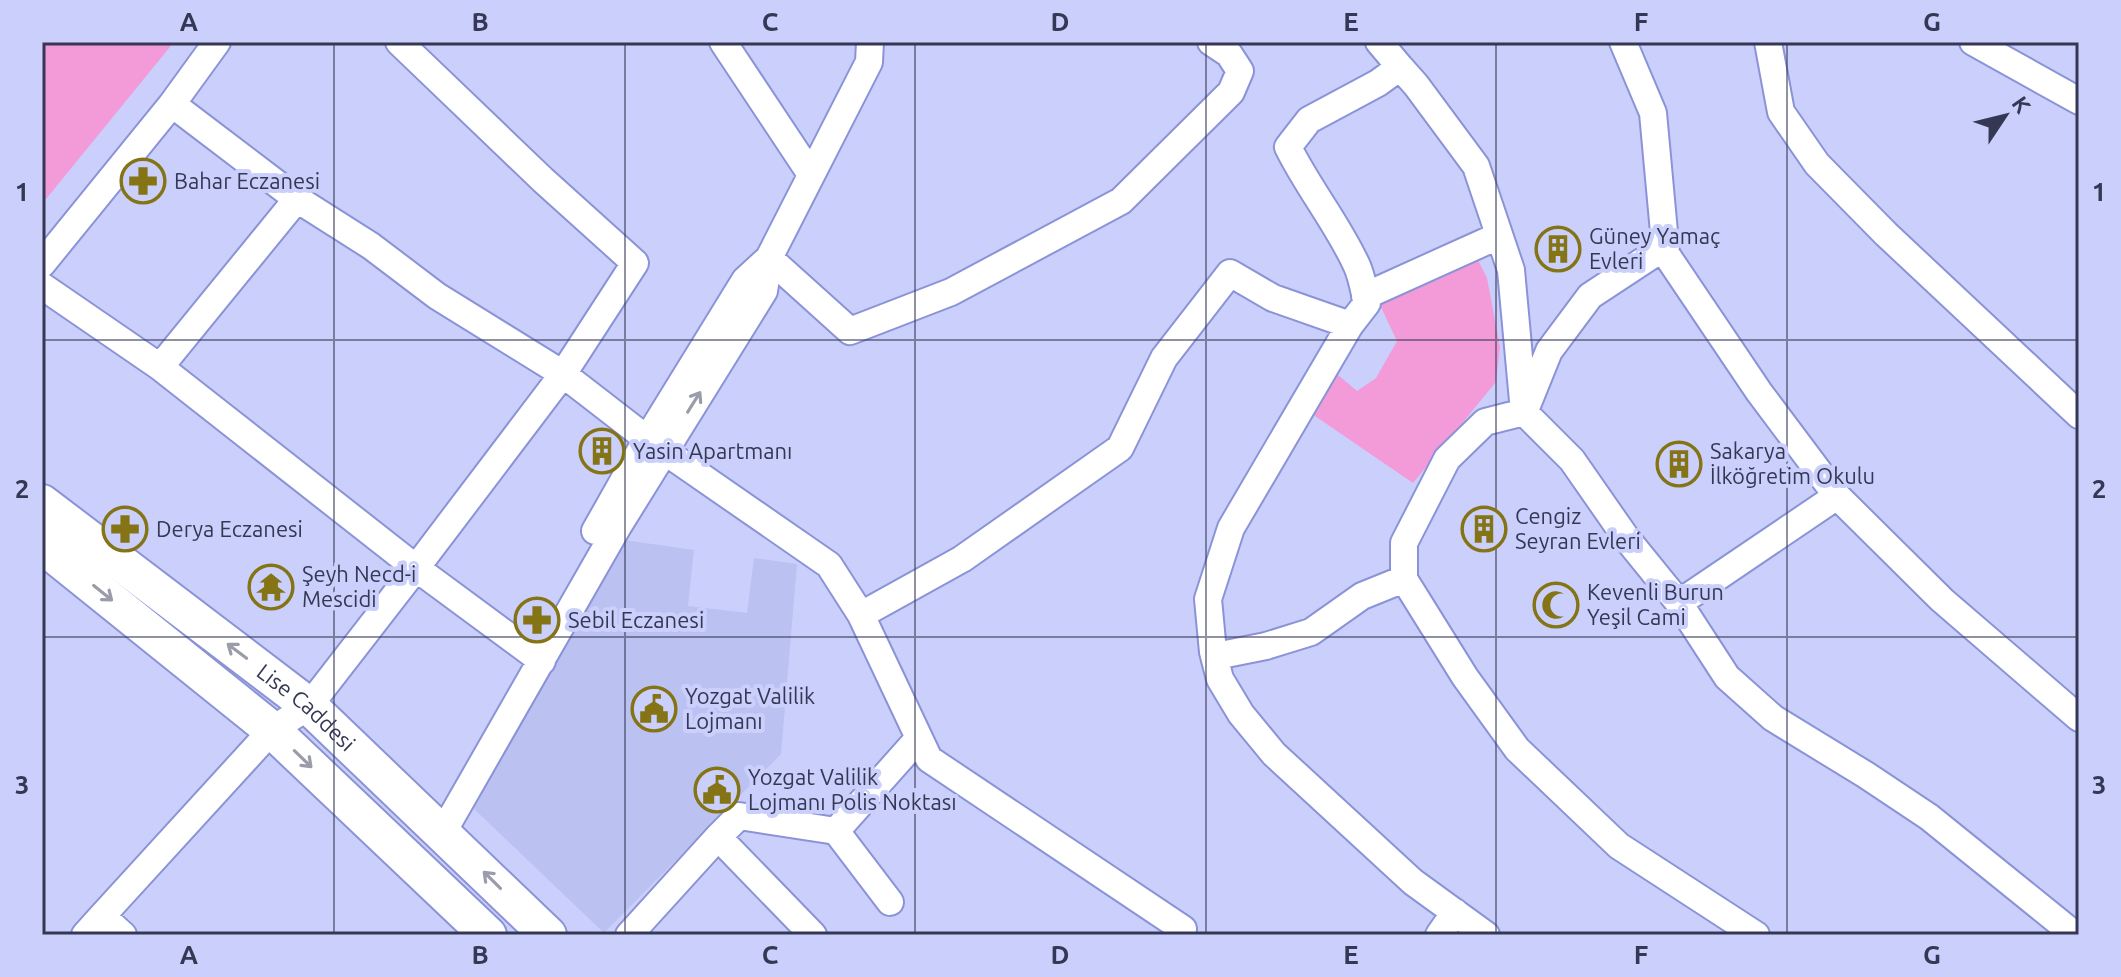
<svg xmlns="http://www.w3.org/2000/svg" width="2121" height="977" font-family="Ubuntu,sans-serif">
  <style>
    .built { fill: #bbc1f0 }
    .green { fill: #f39bd9 }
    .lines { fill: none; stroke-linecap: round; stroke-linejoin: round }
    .street-casing { stroke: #8b93d7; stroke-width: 30 }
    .secondary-casing { stroke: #8b93d7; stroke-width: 40 }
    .street { stroke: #fff; stroke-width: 26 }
    .secondary { stroke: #fff; stroke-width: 36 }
    .oneway { stroke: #9a9caa }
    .grid { fill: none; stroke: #353855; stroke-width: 2; stroke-opacity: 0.55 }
    .labels { text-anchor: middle; stroke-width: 8; stroke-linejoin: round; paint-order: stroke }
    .poi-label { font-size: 22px; fill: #353855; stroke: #cad0fb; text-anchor: start }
    .street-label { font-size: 22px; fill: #353855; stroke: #cad0fb }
    .neatline { fill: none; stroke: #353855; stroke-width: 3 }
    .grid-label { font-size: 26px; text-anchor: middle; font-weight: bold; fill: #353855 }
  </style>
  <rect width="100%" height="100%" fill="#cad0fb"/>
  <path class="built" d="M617,539L694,550L688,606L747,613L754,558L797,564L781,754L604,933L469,804Z"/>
  <path class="green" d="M42,42H174L42,204Z
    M1475,254L1487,278L1500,347L1496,382L1413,483L1309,412L1331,369L1357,391L1376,378L1397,341L1377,299Z"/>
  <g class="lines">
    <g class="street-casing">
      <path id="street" d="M399,42L543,180L635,263L563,374L647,439L829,565L861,615L962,559L1120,448L1164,358L1230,273L1273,298L1350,325L1367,303C1364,291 1362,277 1357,266C1338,224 1308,188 1288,147L1309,120L1378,83L1400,67L1379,42
        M723,42L810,173
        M870,42L869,62L769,258L850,331L951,292L1121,201L1231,92L1240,71L1229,54L1211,42
        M1623,42L1653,113L1666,254L1759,392L1837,496L1942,600L2079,718
        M1768,42L1781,112L1817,164L1886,234L2079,415
        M1973,42L2079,101
        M1400,67L1416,85L1476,166L1511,270L1524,412
        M297,199L371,246L437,296L563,374L416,568L542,661
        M42,264L172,104
        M42,286L160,367L416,568L309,706L272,730L102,916
        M1365,296L1498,236
        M160,367L297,199L172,104L217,42
        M1526,408L1549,351L1590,296L1666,246
        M595,531L647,439L745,280L769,258
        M1404,579V543L1447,459L1485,422L1524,412L1572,460L1627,539L1679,603L1727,677L1773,718L1866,775L1929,817L2075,935
        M1679,603L1837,496
        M861,615L929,759L1183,929L1176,935
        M1213,652L1208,599L1231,528L1350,325
        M836,831L890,902
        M443,832L617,528L764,291L769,258
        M718,837L739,816L836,831L918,739
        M85,935L102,916L123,935
        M629,935L718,837L813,935
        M1439,935L1455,912
        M1486,935L1413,882L1274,754L1241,714L1220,679L1213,652L1226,654L1266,646L1311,632L1362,596L1404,579L1465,677L1517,749L1619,846L1756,935"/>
    </g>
    <g class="secondary-casing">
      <g id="secondary">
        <path id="s1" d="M42,503L309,706L548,935"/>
        <path d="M42,545L272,730L488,935"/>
      </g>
    </g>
    <use href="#street" class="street"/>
    <use href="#secondary" class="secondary"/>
  </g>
  <defs><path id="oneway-shaft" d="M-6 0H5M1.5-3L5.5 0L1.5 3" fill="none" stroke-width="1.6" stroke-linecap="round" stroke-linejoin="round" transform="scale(2)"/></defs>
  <g class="oneway">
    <use href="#oneway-shaft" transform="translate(694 402) rotate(-58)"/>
    <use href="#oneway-shaft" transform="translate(103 593) rotate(39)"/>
    <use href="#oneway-shaft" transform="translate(237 651) rotate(-143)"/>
    <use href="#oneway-shaft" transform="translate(303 759) rotate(44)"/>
    <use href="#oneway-shaft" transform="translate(492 880) rotate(-135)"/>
  </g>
  <path class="grid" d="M334,42V935M625,42V935M915,42V935M1206,42V935M1496,42V935M1787,42V935M42,340H2079M42,637H2079"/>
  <defs>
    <g id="pharmacy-ring" transform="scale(2.3)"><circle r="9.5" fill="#cad0fb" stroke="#847416" stroke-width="1.5"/><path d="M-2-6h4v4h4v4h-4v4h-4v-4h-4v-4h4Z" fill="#847416"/></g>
    <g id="building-ring" transform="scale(2.3)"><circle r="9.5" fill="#cad0fb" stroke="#847416" stroke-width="1.5"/><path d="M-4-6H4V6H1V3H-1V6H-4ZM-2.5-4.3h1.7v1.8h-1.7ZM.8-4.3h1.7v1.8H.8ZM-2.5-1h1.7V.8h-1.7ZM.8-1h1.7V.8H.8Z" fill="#847416"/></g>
    <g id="temple-ring" transform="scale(2.3)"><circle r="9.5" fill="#cad0fb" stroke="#847416" stroke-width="1.5"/><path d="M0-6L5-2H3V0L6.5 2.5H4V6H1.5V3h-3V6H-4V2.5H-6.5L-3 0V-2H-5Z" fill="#847416"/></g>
    <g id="mosque-ring" transform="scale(2.3)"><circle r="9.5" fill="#cad0fb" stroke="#847416" stroke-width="1.5"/><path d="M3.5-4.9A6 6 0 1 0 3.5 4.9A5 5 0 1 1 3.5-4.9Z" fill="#847416"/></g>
    <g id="civic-ring" transform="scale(2.3)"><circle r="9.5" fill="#cad0fb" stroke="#847416" stroke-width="1.5"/><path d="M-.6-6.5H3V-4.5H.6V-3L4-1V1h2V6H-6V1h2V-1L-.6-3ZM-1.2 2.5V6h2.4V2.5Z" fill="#847416"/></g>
  </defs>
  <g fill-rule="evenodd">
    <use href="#pharmacy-ring" x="143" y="181"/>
    <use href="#building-ring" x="1558" y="249"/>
    <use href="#building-ring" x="602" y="451"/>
    <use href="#building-ring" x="1679" y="464"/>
    <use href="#pharmacy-ring" x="125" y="529"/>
    <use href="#building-ring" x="1484" y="529"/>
    <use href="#temple-ring" x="271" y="587"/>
    <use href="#mosque-ring" x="1556" y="605"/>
    <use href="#pharmacy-ring" x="537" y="620"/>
    <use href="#civic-ring" x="654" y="709"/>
    <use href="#civic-ring" x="717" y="790"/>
  </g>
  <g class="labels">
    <g class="poi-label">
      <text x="174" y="189">Bahar Eczanesi</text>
      <text x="1589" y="244">Güney Yamaç<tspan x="1589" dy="25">Evleri</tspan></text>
      <text x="633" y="459">Yasin Apartmanı</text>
      <text x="1710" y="459">Sakarya<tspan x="1710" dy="25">İlköğretim Okulu</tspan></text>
      <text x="1515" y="524">Cengiz<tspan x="1515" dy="25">Seyran Evleri</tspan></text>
      <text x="156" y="537">Derya Eczanesi</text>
      <text x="302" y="582">Şeyh Necd-i<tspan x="302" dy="25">Mescidi</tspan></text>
      <text x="1587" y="600">Kevenli Burun<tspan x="1587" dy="25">Yeşil Cami</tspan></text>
      <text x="568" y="628">Sebil Eczanesi</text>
      <text x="685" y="704">Yozgat Valilik<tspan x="685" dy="25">Lojmanı</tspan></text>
      <text x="748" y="785">Yozgat Valilik<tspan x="748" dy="25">Lojmanı Polis Noktası</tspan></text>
    </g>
    <g class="street-label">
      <text dy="8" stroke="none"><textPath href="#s1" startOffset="334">Lise Caddesi</textPath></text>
    </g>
  </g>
  <rect width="2121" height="977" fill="none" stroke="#cad0fb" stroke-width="88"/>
  <g transform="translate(2005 116) rotate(55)" stroke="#cad0fb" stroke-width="6" paint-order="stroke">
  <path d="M0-6L14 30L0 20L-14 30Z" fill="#353855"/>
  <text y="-12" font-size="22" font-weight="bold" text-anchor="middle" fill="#353855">K</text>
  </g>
  <rect x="44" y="44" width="2033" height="889" class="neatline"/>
  <g class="grid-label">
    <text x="189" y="31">A</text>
    <text x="480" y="31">B</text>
    <text x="770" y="31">C</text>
    <text x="1060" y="31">D</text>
    <text x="1351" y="31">E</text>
    <text x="1641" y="31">F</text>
    <text x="1932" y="31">G</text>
    <text x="22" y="201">1</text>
    <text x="2099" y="201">1</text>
    <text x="22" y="498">2</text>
    <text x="2099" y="498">2</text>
    <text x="22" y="794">3</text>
    <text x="2099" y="794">3</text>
    <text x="189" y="964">A</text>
    <text x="480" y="964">B</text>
    <text x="770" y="964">C</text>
    <text x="1060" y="964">D</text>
    <text x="1351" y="964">E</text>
    <text x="1641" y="964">F</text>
    <text x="1932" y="964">G</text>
  </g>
</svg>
